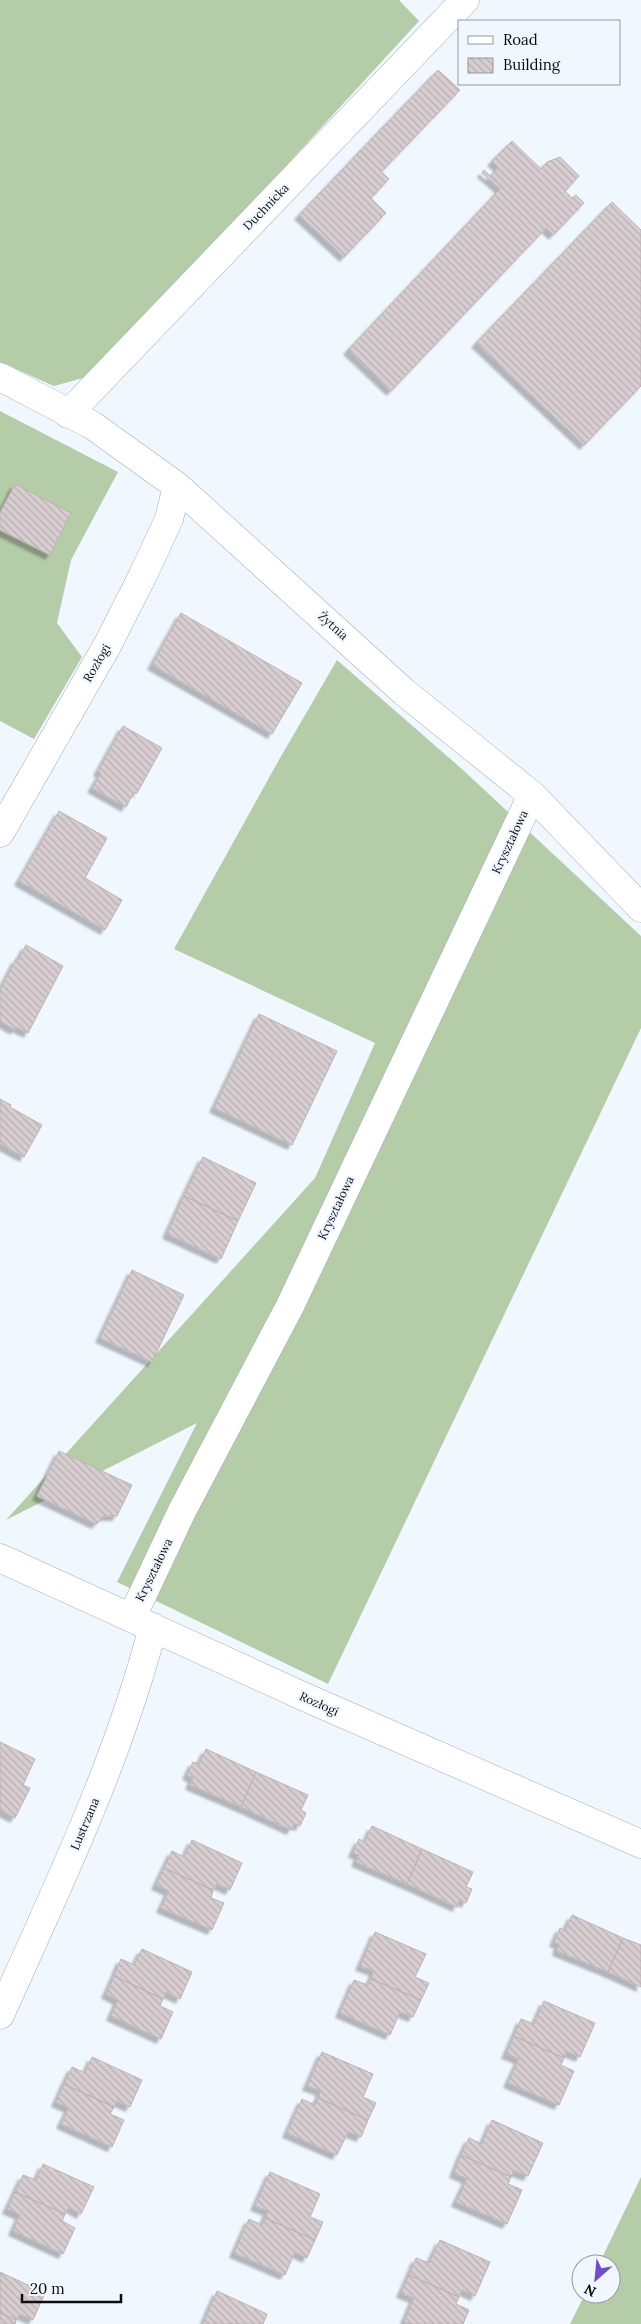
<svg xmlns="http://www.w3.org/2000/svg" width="641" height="2324" font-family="Lora,serif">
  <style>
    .grass { fill: #b5cca8 }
    .building { fill: url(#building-back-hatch); stroke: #bdb3b7; filter: url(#shadow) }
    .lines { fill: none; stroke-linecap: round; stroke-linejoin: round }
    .street-casing { stroke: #a4acb3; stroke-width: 29 }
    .street { stroke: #fff; stroke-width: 28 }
    .labels { text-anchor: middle; stroke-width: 4.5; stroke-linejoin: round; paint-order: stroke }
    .street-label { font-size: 12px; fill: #0b0d10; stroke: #f0f7ff }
  </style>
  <defs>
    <pattern id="building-back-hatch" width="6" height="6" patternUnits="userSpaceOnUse" patternTransform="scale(1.25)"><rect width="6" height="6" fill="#d8cdd1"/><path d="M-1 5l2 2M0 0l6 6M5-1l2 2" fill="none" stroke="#b8afb2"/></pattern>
    <filter id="shadow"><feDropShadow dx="-4.5" dy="4.5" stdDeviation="1" flood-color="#0004"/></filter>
  </defs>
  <rect width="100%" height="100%" fill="#f0f7ff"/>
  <path class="grass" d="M0,0H399L419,21L94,375L54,386L0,362Z
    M0,411L118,472L71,560L57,623L82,657L34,739L0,721Z
    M337,660L463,770L641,936V1028L328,1684L117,1582L197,1423L6,1520L315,1178L375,1043L174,949L280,758Z
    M641,2177V2324H570L585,2294H611V2264H599Z"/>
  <path class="building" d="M438,70L460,90L382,171L360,151Z
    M512,141L541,169L547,162L560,157L579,176L565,191L572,198L576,195L584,203L553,235L546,228L391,391L348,350L500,189L482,173L484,170L490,176L499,168L492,161Z
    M360,151L389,179L371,198L342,170Z
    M342,170L386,213L344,257L299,215Z
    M612,202L641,230V386L584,445L476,343Z
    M15,484L71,513L50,555L0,530V513Z
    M181,613L302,683L272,734L152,665Z
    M123,726L162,748L137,793L134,792L126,807L92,788L101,773L98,771Z
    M59,811L107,838L85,878L122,900L105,930L19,881Z
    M26,945L63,966L28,1033L16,1027L15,1030L0,1021V990L16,959L18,960Z
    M259,1014L337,1051L292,1145L214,1108Z
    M0,1099L11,1105L10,1107L42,1125L24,1157L0,1144Z
    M203,1157L256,1183L238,1221L184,1196Z
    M184,1196L238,1221L221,1259L167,1234Z
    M132,1270L184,1295L152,1362L100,1338Z
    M59,1451L132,1485L117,1516H104L96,1524L37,1496Z
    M0,1742L35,1759L23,1785L30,1788L15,1818L0,1810Z
    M206,1749L256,1772L241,1807L190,1785L193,1778L187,1775L193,1762L199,1764Z
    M256,1772L308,1795L301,1810L306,1813L300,1826L294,1824L291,1830L241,1807Z
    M372,1826L422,1849L407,1884L356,1862L359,1855L353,1853L359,1839L365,1842Z
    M192,1840L242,1863L230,1890L217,1884L213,1890L164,1868L172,1851L184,1857Z
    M422,1849L473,1872L466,1887L472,1889L466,1903L460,1900L457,1907L407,1884Z
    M164,1868L213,1890L211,1898L224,1903L212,1930L161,1908L169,1891L156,1885Z
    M572,1915L623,1938L608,1972L557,1951L559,1944L554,1942L560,1928L565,1930Z
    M375,1932L426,1954L415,1977L429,1983L421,2000L371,1979L374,1971L360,1966Z
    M623,1938L641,1945V1987L608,1972Z
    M142,1949L192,1972L180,1999L166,1992L163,1999L114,1976L121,1959L134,1965Z
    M114,1976L163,1999L160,2006L173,2012L161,2039L111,2016L118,2000L106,1994Z
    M371,1979L421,2000L413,2017L400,2012L390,2035L340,2013L354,1980L368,1985Z
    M544,2001L595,2023L580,2057L566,2051L564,2058L514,2036L521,2019L534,2024Z
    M514,2036L564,2058L561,2065L574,2071L559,2105L508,2083L519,2059L506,2054Z
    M322,2052L373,2074L363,2097L376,2103L368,2120L318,2098L321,2091L307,2086Z
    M92,2057L142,2080L130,2107L117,2101L114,2107L64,2084L72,2067L85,2073Z
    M64,2084L114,2107L110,2114L124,2120L112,2147L61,2124L69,2108L56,2102Z
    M318,2098L368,2120L361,2137L348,2132L337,2155L287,2133L302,2099L315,2105Z
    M492,2120L543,2143L528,2176L514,2171L511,2177L461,2155L469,2138L482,2144Z
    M461,2155L511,2177L508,2184L522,2190L507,2224L456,2202L467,2179L454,2173Z
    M43,2164L94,2187L81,2214L69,2207L65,2214L15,2192L23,2175L36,2180Z
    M270,2172L320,2194L310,2217L323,2222L315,2240L265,2218L268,2211L255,2206Z
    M15,2192L65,2214L62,2221L75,2228L63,2254L13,2231L20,2215L7,2209Z
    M265,2218L315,2240L307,2258L295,2252L285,2275L234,2253L249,2219L262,2225Z
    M440,2240L490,2262L475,2296L462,2290L459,2297L409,2275L416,2258L429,2263Z
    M0,2272L45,2293L33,2320L20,2314L16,2320L0,2313Z
    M409,2275L459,2297L456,2304L469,2310L463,2324H409L404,2322L414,2298L401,2293Z
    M217,2291L267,2314L263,2324H203Z
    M0,2313L16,2320L15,2324H0Z"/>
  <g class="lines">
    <g class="street-casing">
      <path id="street" d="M0,377L92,425L177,486L404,692L532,795L641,908
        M68,414L465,0
        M0,833L108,644L142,577L169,519L177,486
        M0,1558L307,1698L641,1844
        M132,1617L182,1511L290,1306L532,795
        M0,2015C57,1888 118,1762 153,1627"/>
    </g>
    <use href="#street" class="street"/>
  </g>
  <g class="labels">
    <g class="street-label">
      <text transform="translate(266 207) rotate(-46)" y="4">Duchnicka</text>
      <text transform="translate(333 626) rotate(42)" y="4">Żytnia</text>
      <text transform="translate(97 663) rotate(-60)" y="4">Rozłogi</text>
      <text transform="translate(510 842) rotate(-65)" y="4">Kryształowa</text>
      <text transform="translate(336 1208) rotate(-65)" y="4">Kryształowa</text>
      <text transform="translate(154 1570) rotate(-64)" y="4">Kryształowa</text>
      <text transform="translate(319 1704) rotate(24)" y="4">Rozłogi</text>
      <text transform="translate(85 1824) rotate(-67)" y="4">Lustrzana</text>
    </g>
  </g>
  <rect x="458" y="20" width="162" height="65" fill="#f0f7ff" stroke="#94999f"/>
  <rect x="468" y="36" width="25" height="8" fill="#ffffff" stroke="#94999f"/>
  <text x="503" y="45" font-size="15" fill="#0b0d10">Road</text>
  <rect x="468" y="58" width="25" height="15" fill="url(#building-back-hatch)" stroke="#94999f"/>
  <text x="503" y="70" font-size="15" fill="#0b0d10">Building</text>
  <g transform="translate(596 2279) rotate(207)"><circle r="24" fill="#f0f7ff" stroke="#94999f"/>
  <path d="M0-4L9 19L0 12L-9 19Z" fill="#704ec7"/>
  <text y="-8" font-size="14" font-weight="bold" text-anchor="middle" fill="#0b0d10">N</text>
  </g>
  <path d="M22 2294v8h99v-8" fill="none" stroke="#0b0d10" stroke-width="2.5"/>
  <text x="30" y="2294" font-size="15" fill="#0b0d10" stroke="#f0f7ff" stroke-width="4" paint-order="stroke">20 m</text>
</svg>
